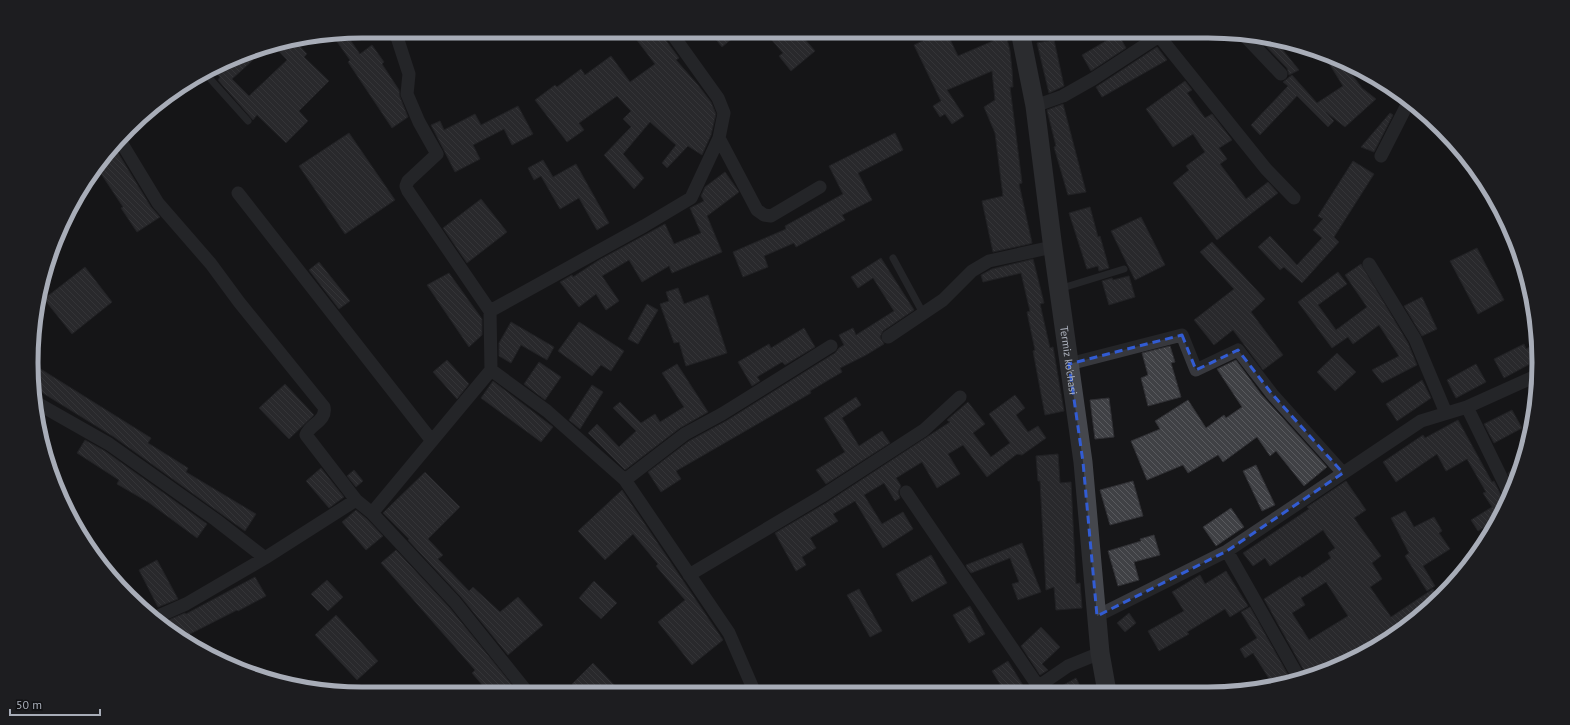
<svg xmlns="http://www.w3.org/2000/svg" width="1570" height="725" font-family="'PT Sans',sans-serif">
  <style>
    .building { fill: url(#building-back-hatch); stroke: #303034; fill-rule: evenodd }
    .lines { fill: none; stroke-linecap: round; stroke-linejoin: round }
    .lane { stroke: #37383d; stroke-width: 7 }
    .street { stroke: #37383d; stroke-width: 13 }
    .secondary { stroke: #45474d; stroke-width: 19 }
    .marked { fill: none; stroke: #325cd3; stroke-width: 3; stroke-dasharray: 8 5; stroke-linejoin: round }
    .labels { text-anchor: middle; stroke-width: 4; stroke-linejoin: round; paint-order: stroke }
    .street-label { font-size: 11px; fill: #a8adb8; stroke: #111113 }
    .rim { fill: none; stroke: #a8adb8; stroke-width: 5 }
  </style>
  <defs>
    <pattern id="building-back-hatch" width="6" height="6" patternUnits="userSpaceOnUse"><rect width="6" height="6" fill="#404145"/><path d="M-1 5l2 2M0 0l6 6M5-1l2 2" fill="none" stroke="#595a5e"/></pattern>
  </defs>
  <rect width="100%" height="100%" fill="#161618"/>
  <path class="building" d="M630,31H659L679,58L676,60L698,85L711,102L716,114L711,135L702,155L688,146L667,168L662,163L676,145L650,122L623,154L644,178L634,189L604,155L631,127L623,119L631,111L617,96L579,123L584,130L567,142L535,100L555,85L557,87L581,69L585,75L611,56L630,82L655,64Z
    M709,31H741L722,47Z
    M764,31H793L800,39L803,37L815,51L791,71L779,56L783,53Z
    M944,31H946L958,56L993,41L991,31H1005L1010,51L1012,70L1013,87H1010L1022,183L1019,184L1032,243L1029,244L993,252L982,201L1003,196L995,133L984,107L995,100L992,71L947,90L964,116L952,124L945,114L940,117L933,106L941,101L914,45Z
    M346,34L360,54L372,45L384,62L382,64L399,90L400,97L408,117L392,128L348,62L350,60L333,36Z
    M1118,34L1126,48L1091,71L1082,55Z
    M1256,36L1272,37L1281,40L1278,44L1299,70L1289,75L1287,68Z
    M1054,40L1064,86L1049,93L1037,43Z
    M296,42L307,54L304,57L329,81L299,111L308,121L286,143L257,115L253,120L218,80L220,77L211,69L228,61L231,64L241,56L246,53L253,60L232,79L249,96L287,60L274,46Z
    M1157,47L1167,60L1102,97L1096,87Z
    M1322,52L1340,59L1362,88L1376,99L1345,127L1326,112L1334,121L1328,127L1297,96L1260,135L1251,125L1288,86L1283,82L1292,75L1317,103L1343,86Z
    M1185,81L1192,90L1187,93L1205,118L1212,114L1232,140L1219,148L1227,159L1220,164L1246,199L1268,182L1278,193L1217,240L1173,183L1189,170L1186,166L1205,152L1193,134L1173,147L1146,109Z
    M1063,104L1086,192L1068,195L1054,147L1056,146L1047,110Z
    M518,106L533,134L512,145L504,129L473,145L480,159L455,172L431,125L440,121L444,130L475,114L481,125Z
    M1390,113L1393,115L1374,152L1361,147Z
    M349,133L395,200L345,234L299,166Z
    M895,133L903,150L858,173L872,200L842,215L845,220L796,247L794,243L764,256L768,267L743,277L733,252L786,229L785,226L843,194L829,166Z
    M115,148L151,207L160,217L137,232L121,208L123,207L98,169Z
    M543,160L553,177L576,164L609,223L597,230L579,198L560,209L541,176L534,180L528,168Z
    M1353,161L1374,174L1334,237L1339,242L1302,283L1284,267L1280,270L1258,247L1270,236L1297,265L1322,238L1313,230L1323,219L1318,216Z
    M725,172L739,192L707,216L722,252L672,273L669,266L642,282L629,260L602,276L619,301L606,310L596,294L579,307L560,282L572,275L573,277L599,260L665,224L674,244L701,233L690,208L704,201L701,196L705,187Z
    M481,199L507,232L467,263L443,228Z
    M1090,207L1098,237L1100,236L1109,268L1099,271L1098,266L1087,269L1069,213Z
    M1141,217L1165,265L1135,280L1111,231Z
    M1212,242L1265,299L1251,312L1283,355L1263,370L1233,330L1214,345L1194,320L1234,289L1200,252Z
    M1477,248L1504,300L1478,314L1450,261Z
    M881,258L914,310L883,331L880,337L884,344L866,355L840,368L842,372L810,391L811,393L676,471L681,479L661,492L648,472L689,441L726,421L835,353L839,348L844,345L839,335L853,328L856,335L894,311L873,278L858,288L851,277Z
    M1033,259L1044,303L1040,304L1050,348L1053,347L1064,411L1045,415L1033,351L1035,350L1027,312L1030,311L1021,273L983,282L981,275L992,269Z
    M319,262L350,301L339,309L309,270Z
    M1361,264L1408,343L1417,365L1382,383L1372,370L1399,356L1379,325L1353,344L1348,337L1332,348L1298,302L1338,272L1347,284L1318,305L1336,330L1367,307L1345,275Z
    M85,267L112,302L72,334L44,299Z
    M449,273L482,319V335L469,347L427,285Z
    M1129,276L1135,297L1109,305L1102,281L1112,278L1113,280Z
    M678,288L684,304L708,295L727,353L686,366L679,342L674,343L660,304L669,301L666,292Z
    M1422,297L1437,329L1422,336L1404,306Z
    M647,304L658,310L638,344L628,339Z
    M511,322L554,347L547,360L521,345L511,363L499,356V343Z
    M579,322L624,351L611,371L601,365L592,376L558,351Z
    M804,328L815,347L785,365L782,362L757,377L760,381L752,386L738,362L769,344L771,348Z
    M1537,343L1539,359L1504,378L1494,359L1524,344L1526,349Z
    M1170,346L1175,362L1171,363L1181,397L1148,406L1141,378L1148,375L1142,353Z
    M1337,353L1356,372L1335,391L1317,372Z
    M447,360L469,384L457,399L433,372Z
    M1236,360L1261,394L1327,467L1304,486L1276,451L1270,456L1257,437L1223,462L1218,455L1188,473L1183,465L1147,480L1131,441L1160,429L1155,421L1188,400L1206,428L1224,415L1226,418L1242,407L1217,369Z
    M539,362L561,377L545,400L524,384Z
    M31,363L151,438L148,443L188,468L186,472L256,514L245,531L114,437L33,387Z
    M677,364L708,412L680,428L625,470L588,433L597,424L619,447L636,431L613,408L620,402L641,423L655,414L660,422L684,407L662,373Z
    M1476,364L1486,382L1456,398L1447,380Z
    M1422,380L1431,398L1397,421L1386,404Z
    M493,381L553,427L541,442L481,398Z
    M285,384L314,415L289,439L259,408Z
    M592,385L603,392L580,429L569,420Z
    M1015,395L1025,408L1016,415L1028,432L1038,426L1046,438L1022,455L1017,454L987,477L963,445L948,454L960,474L937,488L922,462L896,478L901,486L898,492L900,498L895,501L884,483L864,495L882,524L903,512L913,529L883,548L855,501L833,514L838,521L810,538L816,548L802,557L806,565L796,571L775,533L826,503L950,422L947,420L968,402L985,424L973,433L991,457L1010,443L989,414Z
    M856,397L861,405L842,418L859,446L882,431L890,443L826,484L816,470L845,452L824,418Z
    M1109,398L1114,437L1095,439L1090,400Z
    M1512,410L1522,428L1494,443L1484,424Z
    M1458,420L1492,482L1494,481L1503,499L1506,502L1496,521L1478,531L1471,520L1492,507L1483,493L1486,492L1467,459L1446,471L1437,454L1396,482L1383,462L1423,435L1425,438Z
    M85,440L105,451L207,524L197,538L148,502L117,484L119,480L77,453Z
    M1058,454L1060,483L1071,482L1076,584L1080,583L1082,608L1056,610L1054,587L1046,590L1040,481H1038L1036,456Z
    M1256,465L1275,505L1262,511L1243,471Z
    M1521,465L1515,486L1508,473Z
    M321,468L344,497L329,508L306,481Z
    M354,470L363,481L356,487L347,476Z
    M425,472L460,507L428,539L443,555L438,559L469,591L473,587L500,612L518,597L543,625L508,655L461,597L408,540L409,539L383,513Z
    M1133,481L1143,516L1110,525L1100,490Z
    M1346,481L1366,510L1354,518L1381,556L1372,563L1382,579L1370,587L1391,617L1433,589L1438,597L1409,625L1407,627L1404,624L1365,651L1335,669L1307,676L1264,599L1300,576L1302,578L1331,558L1328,553L1335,548L1323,530L1270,566L1265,558L1253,566L1243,553L1309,509L1307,507ZM1326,582L1348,616L1309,640L1292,613L1305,605L1301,598Z
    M622,490L723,640L692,665L658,622L685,600L656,566L658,564L633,534L605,560L578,531Z
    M1231,508L1244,527L1216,546L1203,527Z
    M356,510L367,519L383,536L366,550L342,522Z
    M1405,511L1414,527L1434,517L1442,531L1439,533L1450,549L1423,566L1435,586L1427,591L1405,556L1409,553L1391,518Z
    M1154,535L1160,555L1134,562L1139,580L1118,586L1108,551L1141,541L1140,539Z
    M1022,543L1041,592L1018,600L1012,584L1019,582L1010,558L971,573L967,568L966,565Z
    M396,550L449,607L513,686L504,694H490L472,673L475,670L381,563Z
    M931,555L947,583L912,602L896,574Z
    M157,560L178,599L158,607L139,570Z
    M1226,571L1248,606L1230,617L1225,609L1187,632L1189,634L1159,651L1148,631L1184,611L1172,592L1200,575L1205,584Z
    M255,577L266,596L238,611L237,610L184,637L169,627L166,621L185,613L186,614Z
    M327,580L343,597L328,611L311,594Z
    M594,581L617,603L601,619L579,598Z
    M859,589L882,631L870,637L847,595Z
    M970,606L985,634L969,643L953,615Z
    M1250,607L1291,680L1273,685L1253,653L1245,658L1240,649L1257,638L1241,612Z
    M1129,613L1136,623L1125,632L1117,623Z
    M336,615L378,661L357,680L315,635Z
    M1041,627L1060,647L1042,664L1048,670L1040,675L1021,646Z
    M1008,661L1024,687L1022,692H1005L992,671Z
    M593,663L622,693H581L572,684Z
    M1076,678L1083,692H1051Z"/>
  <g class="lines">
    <path class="lane" d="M204,72L248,121
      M893,258L923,313
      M1059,289L1124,269"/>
    <path class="street" d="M395,31L409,74L407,94L419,122L437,154L408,181L406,186L408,191L490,311L491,370
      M670,31L718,98L724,113L719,138L757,210L764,215L771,216L820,187
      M1243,34L1281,74
      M1035,106L1063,96L1093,79L1159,36L1266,169L1294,198
      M121,142L158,203L211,264L239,302L324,407C327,421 310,424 306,435L356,500
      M1381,156L1409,101
      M238,193L432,441
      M1369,264L1415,339L1446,413
      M490,311L644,226L691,198L719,138
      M888,337L943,300L972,271L989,261L1052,247
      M1069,364L1182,335L1196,370L1238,350L1272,394L1343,473
      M35,402L109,444L216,520L265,558L186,604L154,618
      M1467,407L1510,495
      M906,492L1038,686
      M372,513L491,370L547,411L625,480
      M1227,551L1299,678
      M265,558L356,500L372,513L455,602L528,693
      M689,575L822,496L924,430L960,397
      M1097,616L1227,551L1421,421L1467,407L1538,375
      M1030,692L1068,666L1100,653
      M755,693L729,633L625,480L685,434L722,414L831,346"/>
    <path class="secondary" id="s1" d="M1020,31L1035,106L1052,241L1083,462L1100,653L1107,692"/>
  </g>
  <path d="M0 0H1570V725H0ZM1182,335L1196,370L1238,350L1272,394L1343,473L1227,551L1097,616L1083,462L1069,364Z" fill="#161618" fill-opacity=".55" fill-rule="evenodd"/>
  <path class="marked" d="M1182,335L1196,370L1238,350L1272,394L1343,473L1227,551L1097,616L1083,462L1069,364Z"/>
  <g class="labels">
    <g class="street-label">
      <text dy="4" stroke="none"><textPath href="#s1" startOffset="333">Termiz ko'chasi</textPath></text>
    </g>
  </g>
  <path d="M0 0H1570V725H0ZM362 38H1208A324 324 0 0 1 1532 362V363A324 324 0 0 1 1208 687H362A324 324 0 0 1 38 363V362A324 324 0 0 1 362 38Z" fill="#1d1d20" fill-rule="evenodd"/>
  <path class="rim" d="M362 38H1208A324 324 0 0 1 1532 362V363A324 324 0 0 1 1208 687H362A324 324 0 0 1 38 363V362A324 324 0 0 1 362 38Z"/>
  <path d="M10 709v6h90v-6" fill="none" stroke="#a8adb8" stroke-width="2"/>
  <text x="16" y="709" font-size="12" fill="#a8adb8" stroke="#111113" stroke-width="3" paint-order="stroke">50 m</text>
</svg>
